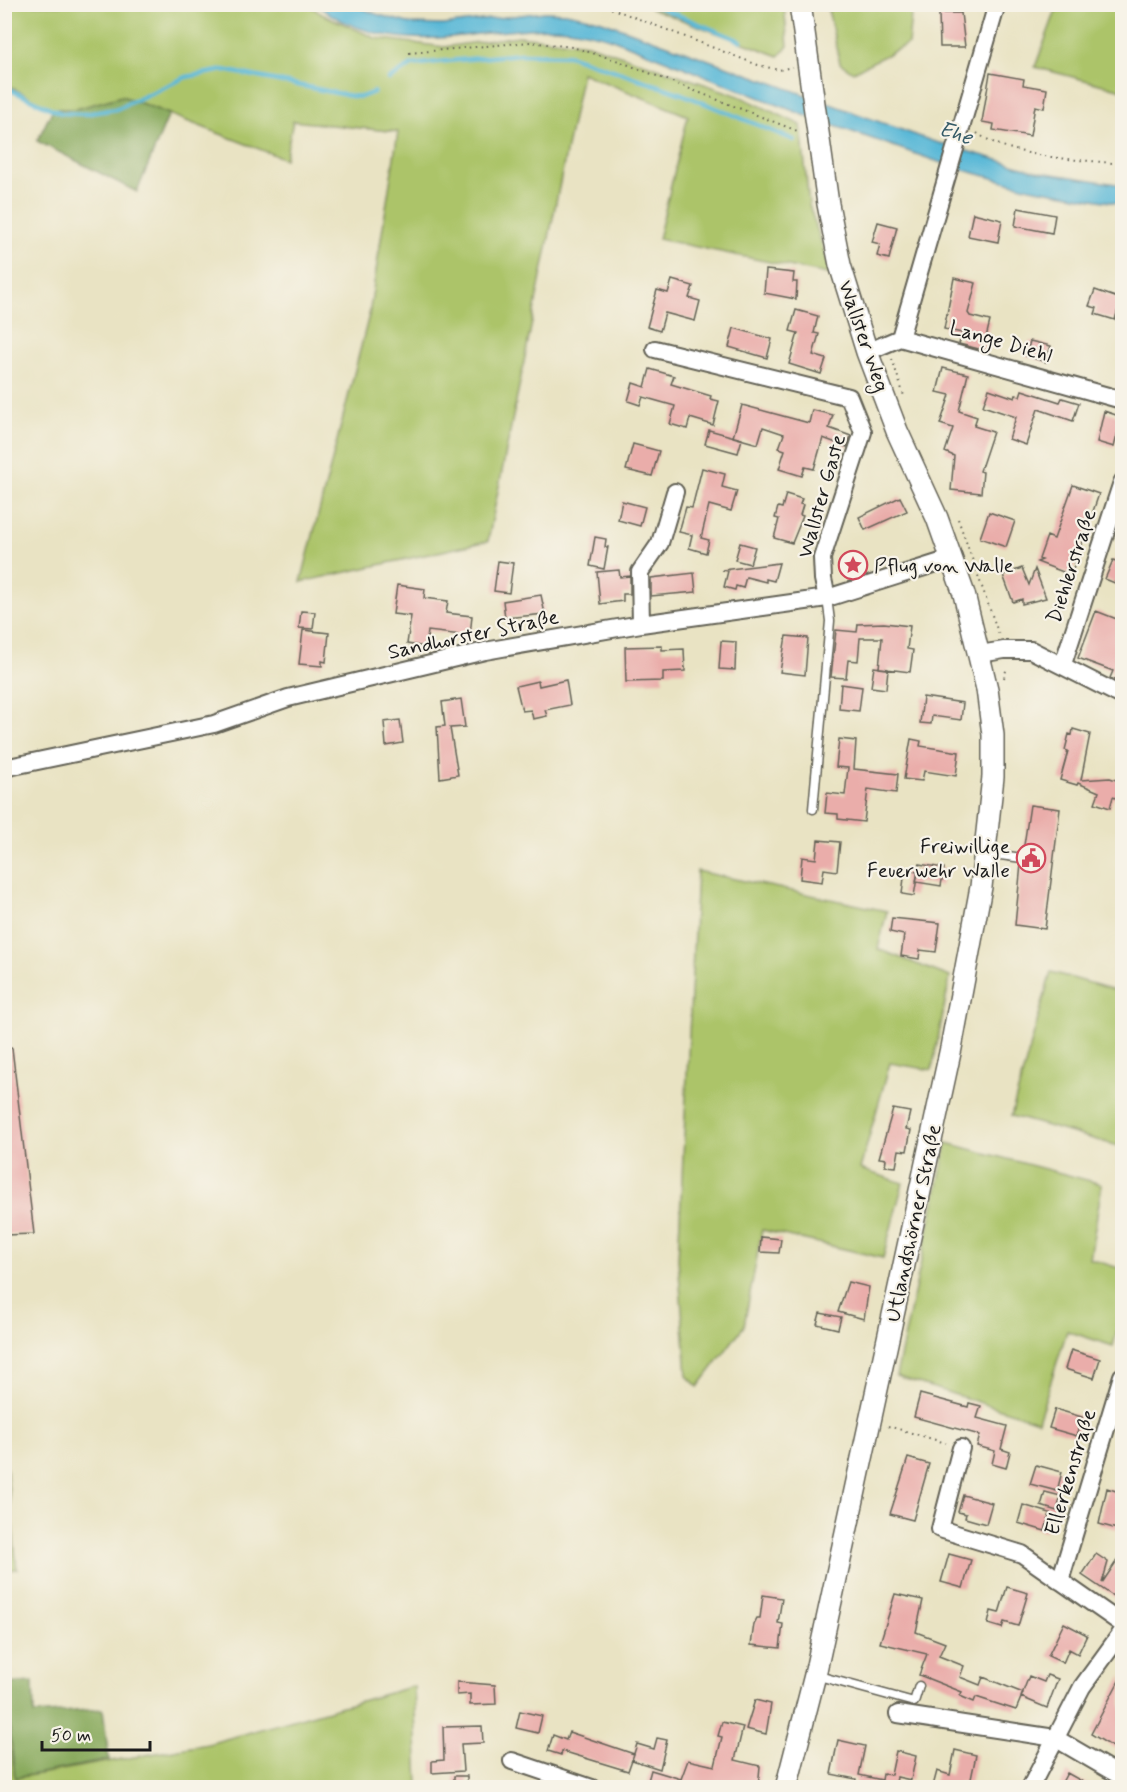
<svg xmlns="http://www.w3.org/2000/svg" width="1127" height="1792" font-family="Mynerve,sans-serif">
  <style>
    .green { fill: #acc469; stroke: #647042; stroke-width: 1.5 }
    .forest { fill: #89aa5d; stroke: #52633c; stroke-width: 1.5 }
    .water { fill: #59b8d7; stroke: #3a6a7a; stroke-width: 1.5 }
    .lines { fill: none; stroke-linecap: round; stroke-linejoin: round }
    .stream { stroke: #59b8d7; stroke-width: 4.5 }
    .building { fill: #eaadaa }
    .service-casing { stroke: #646256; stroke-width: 11 }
    .minor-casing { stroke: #646256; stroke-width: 20 }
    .tertiary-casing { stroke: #646256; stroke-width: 24 }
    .path { stroke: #646256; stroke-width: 2; stroke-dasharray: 1.5 4.5; stroke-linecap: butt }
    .service { stroke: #fff; stroke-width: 8 }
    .minor { stroke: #fff; stroke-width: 16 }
    .tertiary { stroke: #fff; stroke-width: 21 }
    .labels { text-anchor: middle; stroke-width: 4.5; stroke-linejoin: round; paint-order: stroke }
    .street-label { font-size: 21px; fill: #1c1c1c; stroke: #f7f3e8 }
    .poi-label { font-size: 21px; fill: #1c1c1c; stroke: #f7f3e8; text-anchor: start }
    .water-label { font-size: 22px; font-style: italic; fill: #345a67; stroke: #f7f3e8 }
  </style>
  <rect width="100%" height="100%" fill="#f7f3e8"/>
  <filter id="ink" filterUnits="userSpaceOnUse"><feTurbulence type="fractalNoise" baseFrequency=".0167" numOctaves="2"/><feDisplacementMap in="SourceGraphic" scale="12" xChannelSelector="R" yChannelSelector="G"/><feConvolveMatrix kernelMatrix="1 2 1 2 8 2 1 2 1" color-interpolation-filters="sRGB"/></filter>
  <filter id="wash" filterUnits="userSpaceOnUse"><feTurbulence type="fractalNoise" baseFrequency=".008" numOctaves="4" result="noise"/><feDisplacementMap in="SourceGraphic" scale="24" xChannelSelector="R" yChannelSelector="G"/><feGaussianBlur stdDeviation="1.35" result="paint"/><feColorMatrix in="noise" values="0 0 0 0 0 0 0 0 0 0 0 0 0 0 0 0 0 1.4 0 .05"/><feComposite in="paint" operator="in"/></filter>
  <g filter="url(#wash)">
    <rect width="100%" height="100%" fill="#e9e3c3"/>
    <path class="green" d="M4,5H309L320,13L375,38L444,47L519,36L588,44L739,96L801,125L809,205L832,275L658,239L688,116L582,73L488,541L301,582L369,315L398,132L293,121L285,159L122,96L76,109H53L5,84Z
      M650,5H784L788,46L779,56L650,8Z
      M827,5H912L908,44L853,72L840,63Z
      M1058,5H1122V90L1035,67Z
      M697,871L887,911L878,949L950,977L932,1070L890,1063L860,1169L903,1183L883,1258L762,1230L744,1326L698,1387L687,1376L678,1259Z
      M1051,972L1122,992V1147L1011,1116Z
      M947,1143L1102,1184L1090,1259L1122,1269V1313L1113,1346L1067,1331L1038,1421L896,1376Z
      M5,1455L17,1569L5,1570H4Z
      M414,1686L418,1787H5L4,1690L15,1778L208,1744Z"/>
    <path class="forest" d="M122,96L169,114L137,192L37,141L53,109H76Z
      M33,1682L34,1714L103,1709L109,1760L15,1778L5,1684Z"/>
    <path class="water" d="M316,5H354L376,14L411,24L443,25L544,12L566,13L599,20L932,141L1040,172L1122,185V204L1030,188L956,168L801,114L610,38C591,33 572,28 552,28C463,29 397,62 316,5Z"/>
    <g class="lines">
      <path class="stream" d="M651,4L741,41
        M389,79L412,65L438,62L521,54L569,55L682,94L794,140
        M4,87L61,113L84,114L116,109L186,77L224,70L351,96L361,97L374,92"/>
    </g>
    <g id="blocks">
      <path class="building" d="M939,13H961L965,47H940Z
        M990,73L1024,79L1023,85L1047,89L1044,108L1035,106L1030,136L993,130L994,124L982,122Z
        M1018,208L1055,215L1052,233L1015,226Z
        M973,213L1002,220L998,242L968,236Z
        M878,222L897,227L889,259L877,256L880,244L872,242Z
        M766,270L794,273L793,282H797L796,299L764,293Z
        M954,278L976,283L968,313L970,316L990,321L983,350L959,344L962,333L944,329Z
        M672,280L693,286L689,298L700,301L695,321L665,313L660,331L647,327L657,290L668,293Z
        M1095,290L1121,299L1115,320L1095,314L1097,308L1089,306Z
        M796,310L818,316L814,333L819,334L813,355L826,359L821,374L789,364L798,333L790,331Z
        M734,328L772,339L767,358L729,347Z
        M1030,341L1051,346L1046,362L1026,356Z
        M943,368L968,374L959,411L977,417L974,426L993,432L980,471L983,472L981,493L951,490L954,456L945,452L953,428L940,424L950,395L937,392Z
        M650,369L674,376L671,384L711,396L710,399L719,401L713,425L690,418L687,429L670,424L675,406L643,397L640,405L628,401L633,383L645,387Z
        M989,389L1015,398L1016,395L1020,396L1022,390L1060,402L1062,398L1079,403L1073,421L1038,409L1026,445L1009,439L1016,417L983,406Z
        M742,405L809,423L812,410L833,415L829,428L851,436L847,447L823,438L814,469L805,467L802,476L779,469L785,450L779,448L784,434L763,427L758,444L733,437Z
        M1104,411L1122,417L1114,447L1097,442Z
        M709,430L742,439L738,453L705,444Z
        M633,444L659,451L652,476L626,470Z
        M702,468L725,474L722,487L737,491L731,511L709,505L701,538L709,540L706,553L689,548L692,535L679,532L686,507L692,508Z
        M1073,485L1099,494L1071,575L1037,562L1042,560L1039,559L1047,536L1054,539Z
        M786,494L802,499L800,504L803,505L800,515L803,516L792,543L774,538L779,519L775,518L778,507L782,508Z
        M900,497L907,511L865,530L859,517Z
        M622,501L645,507L640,526L618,520Z
        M989,512L1015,521L1006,547L980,538Z
        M595,537L606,539L605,547H608L604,569L590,566Z
        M740,543L755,547L750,564L735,560Z
        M1113,560L1122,563V586L1105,579Z
        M498,561L513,563L509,593L494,591Z
        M779,563L774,581L766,579V582L746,577L743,588L736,586L735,590L724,587L728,571L722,570Z
        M1022,568L1029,585L1035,569L1046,598L1022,604V599L1013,602L1003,575Z
        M619,570L620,577L630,576V594H623V601L600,604L597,572Z
        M694,573L696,592L651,596V578Z
        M397,585L425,589L424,598L448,601L446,613L472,616L470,636L428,631L426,647L407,644L411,616L393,614Z
        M541,595L545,614L505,618L503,601Z
        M301,611L315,612L313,629L299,628Z
        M1096,611L1122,621V683L1110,678L1113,671L1078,658Z
        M884,623L910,626L907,649L913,650L910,672L879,668L882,638H860L858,661L848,660L846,678L831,677L836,630L857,632L858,624Z
        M303,630L329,633L326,662L322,661V666L299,664Z
        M786,636L808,638L805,675L780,672Z
        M721,641L736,642L735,670L719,669Z
        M662,646V650L684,649L685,671L663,672V681L626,682L625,647Z
        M874,667L888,669L886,689L871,687Z
        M566,680L570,705L545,710L547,716L533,719L531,710L522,711L516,686L538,681L539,686Z
        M841,684L862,687L859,711L839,709Z
        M923,697L963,703L961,720L932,716L931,724L920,723Z
        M461,699L465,727L450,728L458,775L440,778L437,727L445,726L442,702Z
        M400,720L403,743L386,746L384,722Z
        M1073,729L1090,734L1081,780L1110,778L1122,782L1118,799L1113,797L1110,808L1095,803L1099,792L1078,783L1077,785L1060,780L1068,751L1065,750L1069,734L1072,735Z
        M839,739L856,741L854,769L898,774L896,793L868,789L864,822L838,819V814L825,813L827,793L845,795L848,768L836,767Z
        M911,739L921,741L920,746L959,752L956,776L924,771L922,781L904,779Z
        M1030,805L1060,809L1045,929L1015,925L1021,864L1028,858L1023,852Z
        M818,840L840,842L837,871L824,869L822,882L800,879L802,857L816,859Z
        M919,864L944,868L941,886L916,882Z
        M905,870L918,872L914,896L902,894Z
        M892,918L940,923L936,952L920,950L919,959L901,956L904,935L890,932Z
        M12,1048L34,1234L4,1235V1049Z
        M893,1109L910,1112L906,1129L911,1130L907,1151L899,1150L896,1167L885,1166L886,1159L879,1158Z
        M761,1237L781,1239L779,1253L760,1252Z
        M848,1282L869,1287L864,1319L838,1312Z
        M820,1313L841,1317L838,1329L817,1324Z
        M1071,1350L1100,1359L1094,1378L1065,1369Z
        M920,1394L968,1407L969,1403L981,1406L977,1418L1007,1426L1001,1449L1010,1452L1006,1468L992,1464L995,1451L977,1446L980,1435L914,1417Z
        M1055,1409L1082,1417L1077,1436L1049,1428Z
        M908,1458L929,1464L913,1520L890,1514Z
        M1036,1465L1062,1472L1057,1491L1030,1484Z
        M1107,1488L1122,1493V1509L1117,1529L1099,1524Z
        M1045,1492L1061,1496L1057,1511L1041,1506Z
        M963,1495L992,1503L986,1524L965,1518L966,1514L958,1512Z
        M1023,1505L1050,1513L1045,1531L1018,1523Z
        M1122,1553V1602L1082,1575L1096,1554L1108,1562L1102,1583Z
        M949,1554L971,1560L963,1588L941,1582Z
        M1007,1587L1028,1593L1018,1626L1004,1622L1002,1628L988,1624L991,1611L999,1613Z
        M895,1594L923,1600L916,1632L945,1643L939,1656L964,1666L960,1677L980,1685L983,1677L1023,1693L1016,1710L976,1697L974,1702L960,1696L962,1692L919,1675L927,1654L880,1643Z
        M763,1595L782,1598L778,1623L783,1624L780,1648L751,1645L754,1624L757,1618H760Z
        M1064,1623L1087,1635L1078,1654L1069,1649L1063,1663L1048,1656Z
        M1047,1675L1058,1679L1047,1708L1021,1697L1029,1676L1044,1682Z
        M1122,1675V1738L1116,1749L1091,1734Z
        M457,1682L495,1685L496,1704L470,1705V1694L457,1695Z
        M755,1700L771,1704L766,1734L746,1729Z
        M520,1711L542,1716L538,1733L516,1728Z
        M722,1722L743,1727L735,1760L760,1766L758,1788H646L651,1770L681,1779L688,1760L715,1766L722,1737L718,1736Z
        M482,1726L483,1743L461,1744L463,1771L432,1773V1761L444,1760L443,1727Z
        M569,1732L634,1754L628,1771L562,1751L561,1755L548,1751L553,1735L566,1740Z
        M657,1738L667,1740L660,1769L632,1760L637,1744L654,1749Z
        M838,1740L865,1746L859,1775L882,1780L883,1774L891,1775L896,1751L916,1756L911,1780L897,1777L895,1788H854L856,1779L831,1774Z
        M955,1750L976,1755L970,1784L959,1782L958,1788L933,1786L937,1771L950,1775Z
        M1067,1773L1094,1788H1059Z
        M454,1776H467V1788H454Z"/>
    </g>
  </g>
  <g filter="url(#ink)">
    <use href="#blocks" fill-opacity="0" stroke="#646256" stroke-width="1.5"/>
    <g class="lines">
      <g class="service-casing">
        <path id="service" d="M813,809L830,621L827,598
          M986,853L1022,858
          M815,1675L914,1702L919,1686"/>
      </g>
      <g class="minor-casing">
        <path id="minor" d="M900,338L997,4
          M655,349L849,397L863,432L822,558L823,579L827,598
          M867,352L900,338L1122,400
          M641,624L640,572L660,543L675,492
          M980,654L1004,650H1031L1122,696
          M1063,664L1122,482
          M4,768L214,724L288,698L485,651L641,624L827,598L953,558
          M961,1448L940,1529L1022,1554L1122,1624
          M1060,1581L1122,1376
          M898,1714L1055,1738L1122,1777
          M512,1761L592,1788
          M1030,1788L1082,1687L1122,1632"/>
      </g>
      <g class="tertiary-casing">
        <path id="tertiary" d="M786,1788L815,1675L951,1048L981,887L993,777V735L987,689L964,594L937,518L897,431L867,352L840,265L828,204L800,4"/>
      </g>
      <path class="path" d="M411,4H461
        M600,4L758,65L779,70L792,67
        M409,53L530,42L572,47L616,60L800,132
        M977,133C1013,159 1079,159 1122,164
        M892,359L905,399
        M958,519L999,635
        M1004,678L1007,667
        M888,1426L946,1443"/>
      <use href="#service" class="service"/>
      <use href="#minor" class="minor"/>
      <use href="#tertiary" class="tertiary"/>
    </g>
  </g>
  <defs>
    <g id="sight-ring" transform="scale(1.5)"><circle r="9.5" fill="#f7f3e8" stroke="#d1495b" stroke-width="1.5"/><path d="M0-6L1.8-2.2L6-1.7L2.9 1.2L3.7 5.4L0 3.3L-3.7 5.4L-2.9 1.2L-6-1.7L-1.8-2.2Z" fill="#d1495b"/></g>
    <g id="civic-ring" transform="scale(1.5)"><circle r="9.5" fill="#f7f3e8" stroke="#d1495b" stroke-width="1.5"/><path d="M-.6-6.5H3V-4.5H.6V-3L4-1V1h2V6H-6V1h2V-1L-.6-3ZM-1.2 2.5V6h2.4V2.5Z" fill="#d1495b"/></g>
  </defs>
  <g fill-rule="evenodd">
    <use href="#sight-ring" x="853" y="565"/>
    <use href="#civic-ring" x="1031" y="858"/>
  </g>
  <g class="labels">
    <g class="street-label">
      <text transform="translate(864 336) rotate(71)" y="7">Wallster Weg</text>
      <text transform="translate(1001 341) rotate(16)" y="7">Lange Diehl</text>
      <text transform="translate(821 496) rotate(-74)" y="7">Wallster Gaste</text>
      <text transform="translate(1071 566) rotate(-72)" y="7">Diehlerstraße</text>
      <text transform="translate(473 634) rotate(-12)" y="7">Sandhorster Straße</text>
      <text transform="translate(913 1223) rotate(-78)" y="7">Utlandshörner Straße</text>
      <text transform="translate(1070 1472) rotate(-73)" y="7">Ellerkenstraße</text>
    </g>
    <g class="poi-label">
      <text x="874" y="572">Pflug von Walle</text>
      <text x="1010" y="853" text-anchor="end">Freiwillige<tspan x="1010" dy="24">Feuerwehr Walle</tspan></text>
    </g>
    <g class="water-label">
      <text transform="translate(956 132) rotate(18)" y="8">Ehe</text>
    </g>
  </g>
  <rect width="1127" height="1792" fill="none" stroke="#f7f3e8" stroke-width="24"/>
  <path d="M42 1741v9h108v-9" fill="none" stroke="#1c1c1c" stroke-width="3"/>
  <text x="51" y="1741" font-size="18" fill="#1c1c1c" stroke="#f7f3e8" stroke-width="4.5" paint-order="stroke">50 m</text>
</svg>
